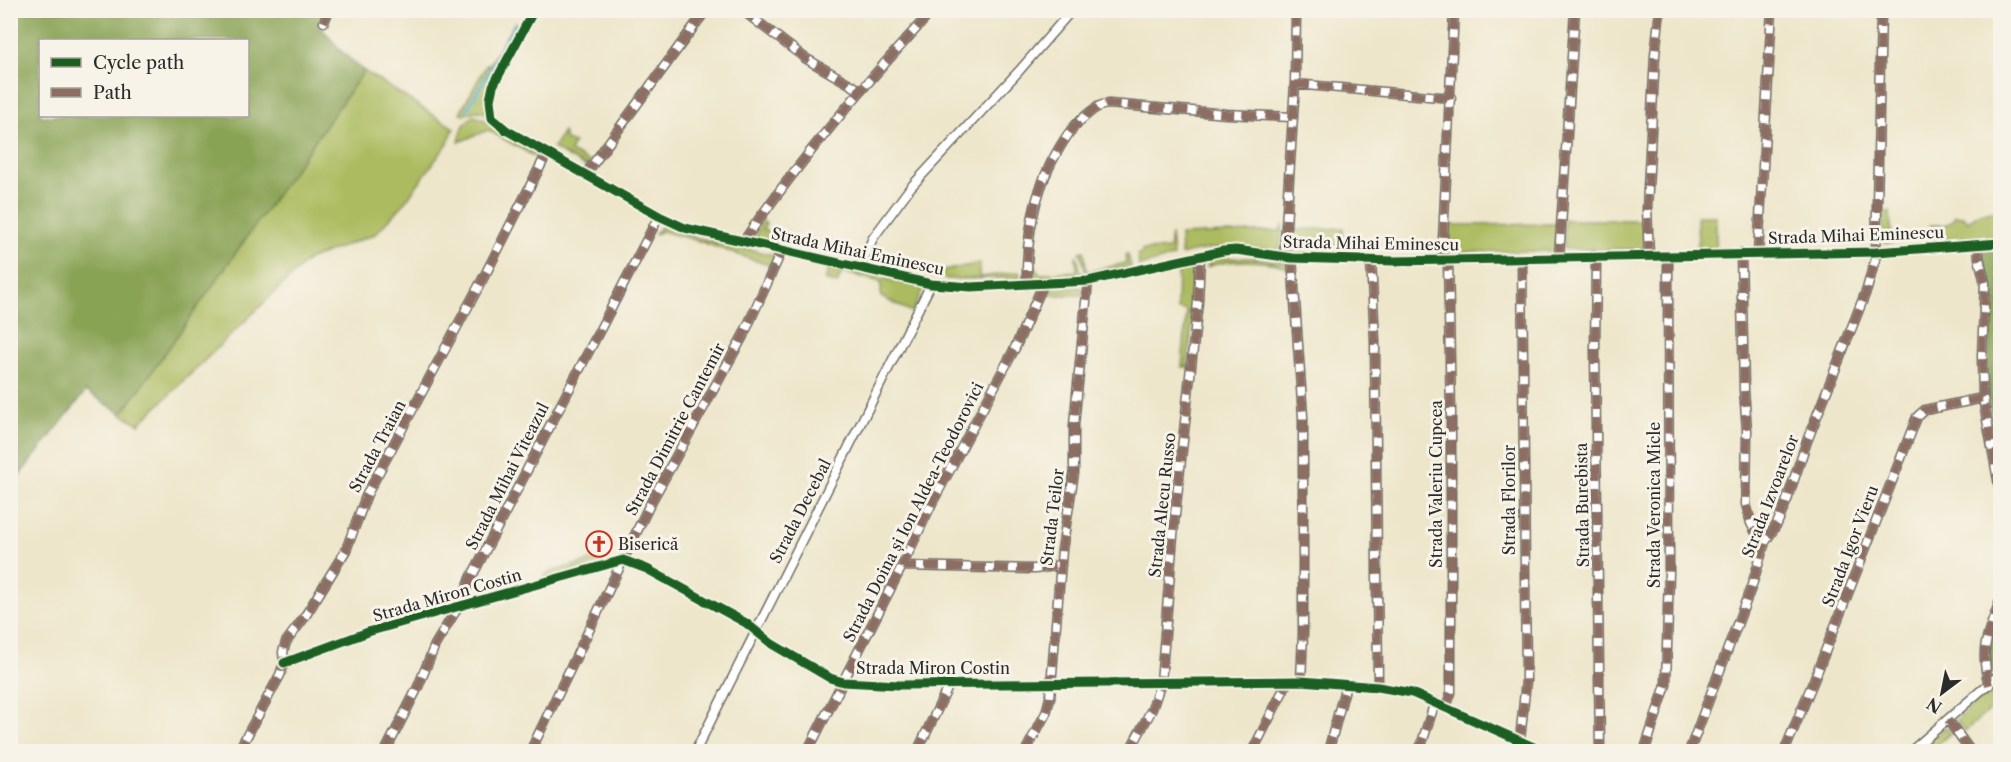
<svg xmlns="http://www.w3.org/2000/svg" width="2011" height="762" font-family="'Libre Caslon Text',serif">
  <style>
    .green { fill: #acbb5e; stroke: #6c7344; stroke-width: 1.5 }
    .forest { fill: #89a355; stroke: #5a6740; stroke-width: 1.5; fill-rule: evenodd }
    .lines { fill: none; stroke-linecap: round; stroke-linejoin: round }
    .stream { stroke: #52aed0; stroke-width: 3 }
    .street-casing { stroke: #6f6c63; stroke-width: 11 }
    .street { stroke: #fff; stroke-width: 8 }
    .quiet { stroke: #8d6e63; stroke-width: 8; stroke-dasharray: 15 8; stroke-linecap: butt }
    .cycleway-casing { stroke: #f7f3e8; stroke-width: 13 }
    .cycleway { stroke: #1b5e20; stroke-width: 9 }
    .labels { text-anchor: middle; stroke-width: 6; stroke-linejoin: round; paint-order: stroke }
    .street-label { font-size: 16px; fill: #2b2b2b; stroke: #f7f3e8 }
    .poi-label { font-size: 16px; fill: #2b2b2b; stroke: #f7f3e8; text-anchor: start }
  </style>
  <rect width="100%" height="100%" fill="#f7f3e8"/>
  <filter id="ink" filterUnits="userSpaceOnUse"><feTurbulence type="fractalNoise" baseFrequency=".0167" numOctaves="2"/><feDisplacementMap in="SourceGraphic" scale="12" xChannelSelector="R" yChannelSelector="G"/><feConvolveMatrix kernelMatrix="1 2 1 2 8 2 1 2 1" color-interpolation-filters="sRGB"/></filter>
  <filter id="wash" filterUnits="userSpaceOnUse"><feTurbulence type="fractalNoise" baseFrequency=".008" numOctaves="4" result="noise"/><feDisplacementMap in="SourceGraphic" scale="24" xChannelSelector="R" yChannelSelector="G"/><feGaussianBlur stdDeviation="1.35" result="paint"/><feColorMatrix in="noise" values="0 0 0 0 0 0 0 0 0 0 0 0 0 0 0 0 0 1.4 0 .05"/><feComposite in="paint" operator="in"/></filter>
  <g filter="url(#wash)">
    <rect width="100%" height="100%" fill="#eee6ca"/>
    <path class="green" d="M515,22L520,26L496,72L488,92L487,113L476,111L464,115L460,113L487,64L489,65Z
      M364,71L454,128L448,143L402,206L375,234L308,260L139,424L122,414Z
      M473,116L481,118L513,136L512,140L538,154L537,158L488,130L459,142C461,131 463,123 473,116Z
      M563,132L566,140L574,143L570,152L590,162L586,167L553,148Z
      M2000,211V236L1931,240L1930,225C1941,225 1950,227 1955,216H1963L1968,221L1982,212Z
      M1890,212L1892,243H1884L1882,213Z
      M1697,216H1716V248H1698Z
      M1564,220H1643L1644,249H1564Z
      M762,221L766,223L763,229L809,248L757,238L756,233Z
      M1557,224L1555,251L1449,252L1448,225Z
      M663,225L694,237L773,255L775,258L771,266L702,242L662,231L654,234Z
      M1283,226L1280,248L1278,252C1242,246 1216,245 1181,255L1180,235L1279,231Z
      M1343,228V254L1289,252L1291,230Z
      M1171,234L1173,257L1139,266L1138,254H1141L1142,250L1169,249Z
      M1030,243L1033,260L1039,274L1077,271L1076,255L1083,278L1036,280C1027,272 1030,255 1030,243Z
      M1084,251L1087,272L1126,263V254H1128L1131,267L1087,276L1080,252Z
      M789,257L921,287L922,292L912,312L881,297V282L842,272L837,284L825,280L829,268Z
      M1212,258H1255L1286,262L1289,269C1272,259 1226,259 1207,267Z
      M1190,262L1197,268L1188,367H1182L1187,310L1177,309L1178,266Z
      M980,263L979,277L1019,272L1020,278L947,279L927,275L930,271L952,269Z
      M1080,287L1084,290L1083,295H1042L1047,289Z
      M607,556L604,562L544,580L547,573Z
      M2000,682V701L1965,731L1956,720Z
      M1946,727L1951,733L1930,751H1917Z"/>
    <path class="forest" d="M11,11H324L319,25L341,51L364,71L122,414L86,391L11,486ZM40,40H248V116H40Z
      M2000,250V466L1988,396L1990,287L1982,251Z
      M2000,610V665L1990,674L1987,649Z"/>
    <g class="lines">
      <path class="stream" d="M467,110L516,23"/>
    </g>
  </g>
  <g filter="url(#ink)">
    <g class="lines">
      <g class="street-casing">
        <path id="street" d="M534,10L493,86L490,100L492,118L506,130L659,216L685,228L931,284L971,287L1088,281L1223,251L1236,250L1292,258L1394,261L1876,252L2000,243
          M742,10L805,58L860,90
          M324,22L329,10
          M1295,84L1451,98
          M585,175L706,10
          M743,242C800,159 865,84 933,10
          M1978,245L1979,258L1985,283L1982,356L1983,398L2000,491
          M1741,253L1744,390L1747,430L1746,504L1751,523L1756,533L1765,542
          M1758,253L1772,10
          M1649,256L1647,208L1655,55L1660,10
          M1284,257L1295,84L1296,10
          M1596,257L1595,351L1600,752
          M1292,258L1303,417V633L1301,681
          M1559,258L1575,10
          M1442,260L1454,10
          M1371,261L1375,341L1378,687
          M860,267L873,238L910,188L1019,71L1072,10
          M1027,285C1026,238 1033,193 1057,152C1064,140 1071,128 1082,119C1090,112 1098,104 1109,104L1227,114L1292,117
          M902,566L1035,569L1061,565
          M284,663L371,631L623,560L647,569L746,623L772,644L830,678L843,682L899,685L1301,681L1378,687L1412,693L1545,752
          M1989,685C1979,647 1988,635 2000,601
          M1446,707L1451,693V414L1448,260
          M1948,720L1971,752
          M1520,740L1526,681L1522,259
          M238,752L280,675L284,663L283,652L286,642L304,618L346,550L367,494L487,271L547,153
          M385,752L418,687L435,645L458,607L472,576L659,216
          M530,752L651,502L743,336L782,250
          M695,752L931,284
          M807,752L902,566L932,503L1015,348L1043,285
          M917,752L949,685
          M1025,752L1046,713L1050,698L1062,550L1074,473V425L1088,281
          M1129,752L1152,709L1161,682L1174,524L1198,302L1200,256
          M1252,752L1288,681
          M1328,752L1346,685
          M1419,752L1435,702
          M1644,752L1666,685L1669,571L1668,256
          M1689,752L1752,585L1765,542L1777,524L1787,500L1807,441L1867,289L1876,256L1881,10
          M1784,752L1814,680L1917,417L1925,410L1983,398
          M1910,752L2000,674"/>
      </g>
      <use href="#street" class="street"/>
      <path class="quiet" d="M742,10L805,58L860,90
        M324,22L329,10
        M1295,84L1451,98
        M585,175L706,10
        M743,242C800,159 865,84 933,10
        M1978,245L1979,258L1985,283L1982,356L1983,398L2000,491
        M1741,253L1744,390L1747,430L1746,504L1751,523L1756,533L1765,542
        M1758,253L1772,10
        M1649,256L1647,208L1655,55L1660,10
        M1284,257L1295,84L1296,10
        M1596,257L1595,351L1600,752
        M1292,258L1303,417V633L1301,681
        M1559,258L1575,10
        M1442,260L1454,10
        M1371,261L1375,341L1378,687
        M1027,285C1026,238 1033,193 1057,152C1064,140 1071,128 1082,119C1090,112 1098,104 1109,104L1227,114L1292,117
        M902,566L1035,569L1061,565
        M1989,685C1979,647 1988,635 2000,601
        M1446,707L1451,693V414L1448,260
        M1948,720L1971,752
        M1520,740L1526,681L1522,259
        M238,752L280,675L284,663L283,652L286,642L304,618L346,550L367,494L487,271L547,153
        M385,752L418,687L435,645L458,607L472,576L659,216
        M530,752L651,502L743,336L782,250
        M807,752L902,566L932,503L1015,348L1043,285
        M917,752L949,685
        M1025,752L1046,713L1050,698L1062,550L1074,473V425L1088,281
        M1129,752L1152,709L1161,682L1174,524L1198,302L1200,256
        M1252,752L1288,681
        M1328,752L1346,685
        M1419,752L1435,702
        M1644,752L1666,685L1669,571L1668,256
        M1689,752L1752,585L1765,542L1777,524L1787,500L1807,441L1867,289L1876,256L1881,10
        M1784,752L1814,680L1917,417L1925,410L1983,398"/>
      <g class="cycleway-casing">
        <path id="cycleway" d="M534,10L493,86L490,100L492,118L506,130L659,216L685,228L931,284L971,287L1088,281L1223,251L1236,250L1292,258L1394,261L1876,252L2000,243
          M284,663L371,631L623,560L647,569L746,623L772,644L830,678L843,682L899,685L1301,681L1378,687L1412,693L1545,752"/>
      </g>
      <use href="#cycleway" class="cycleway"/>
    </g>
  </g>
  <defs>
    <g id="church-ring" transform="scale(1.35)"><circle r="9.5" fill="#f7f3e8" stroke="#c8321e" stroke-width="1.5"/><path d="M-1.2-6h2.4v3.5h3.3v2.4h-3.3V6h-2.4V-.1h-3.3v-2.4h3.3Z" fill="#c8321e"/></g>
  </defs>
  <g fill-rule="evenodd">
    <use href="#church-ring" x="599" y="544"/>
  </g>
  <g class="labels">
    <g class="street-label">
      <text transform="translate(1856 235) rotate(-2)" y="6">Strada Mihai Eminescu</text>
      <text transform="translate(1371 243) rotate(1)" y="6">Strada Mihai Eminescu</text>
      <text transform="translate(858 251) rotate(12)" y="6">Strada Mihai Eminescu</text>
      <text transform="translate(675 429) rotate(-62)" y="6">Strada Dimitrie Cantemir</text>
      <text transform="translate(377 446) rotate(-62)" y="6">Strada Traian</text>
      <text transform="translate(507 476) rotate(-63)" y="6">Strada Mihai Viteazul</text>
      <text transform="translate(1436 484) rotate(-90)" y="6">Strada Valeriu Cupcea</text>
      <text transform="translate(1770 496) rotate(-69)" y="6">Strada Izvoarelor</text>
      <text transform="translate(1509 500) rotate(-90)" y="6">Strada Florilor</text>
      <text transform="translate(1162 505) rotate(-84)" y="6">Strada Alecu Russo</text>
      <text transform="translate(1582 505) rotate(-91)" y="6">Strada Burebista</text>
      <text transform="translate(1654 505) rotate(-90)" y="6">Strada Veronica Micle</text>
      <text transform="translate(800 511) rotate(-63)" y="6">Strada Decebal</text>
      <text transform="translate(913 512) rotate(-63)" y="6">Strada Doina și Ion Aldea-Teodorovici</text>
      <text transform="translate(1052 517) rotate(-83)" y="6">Strada Teilor</text>
      <text transform="translate(1850 546) rotate(-69)" y="6">Strada Igor Vieru</text>
      <text transform="translate(447 595) rotate(-16)" y="6">Strada Miron Costin</text>
      <text x="933" y="674">Strada Miron Costin</text>
    </g>
    <g class="poi-label">
      <text x="618" y="550">Biserică</text>
    </g>
  </g>
  <rect width="2011" height="762" fill="none" stroke="#f7f3e8" stroke-width="36"/>
  <rect x="39" y="39" width="210" height="78" fill="#f7f3e8" stroke="#a5a39c" stroke-width="1.5"/>
  <rect x="51" y="58" width="30" height="9" fill="#1b5e20" stroke="#a5a39c" stroke-width="1.5"/>
  <text x="93" y="69" font-size="18" fill="#2b2b2b">Cycle path</text>
  <rect x="51" y="88" width="30" height="9" fill="#8d6e63" stroke="#a5a39c" stroke-width="1.5"/>
  <text x="93" y="99" font-size="18" fill="#2b2b2b">Path</text>
  <g transform="translate(1942 693) rotate(212)" stroke="#f7f3e8" stroke-width="4.5" paint-order="stroke">
  <path d="M0-4.5L10 22L0 15L-10 22Z" fill="#2b2b2b"/>
  <text y="-9" font-size="16" font-weight="bold" text-anchor="middle" fill="#2b2b2b">N</text>
  </g>
</svg>
